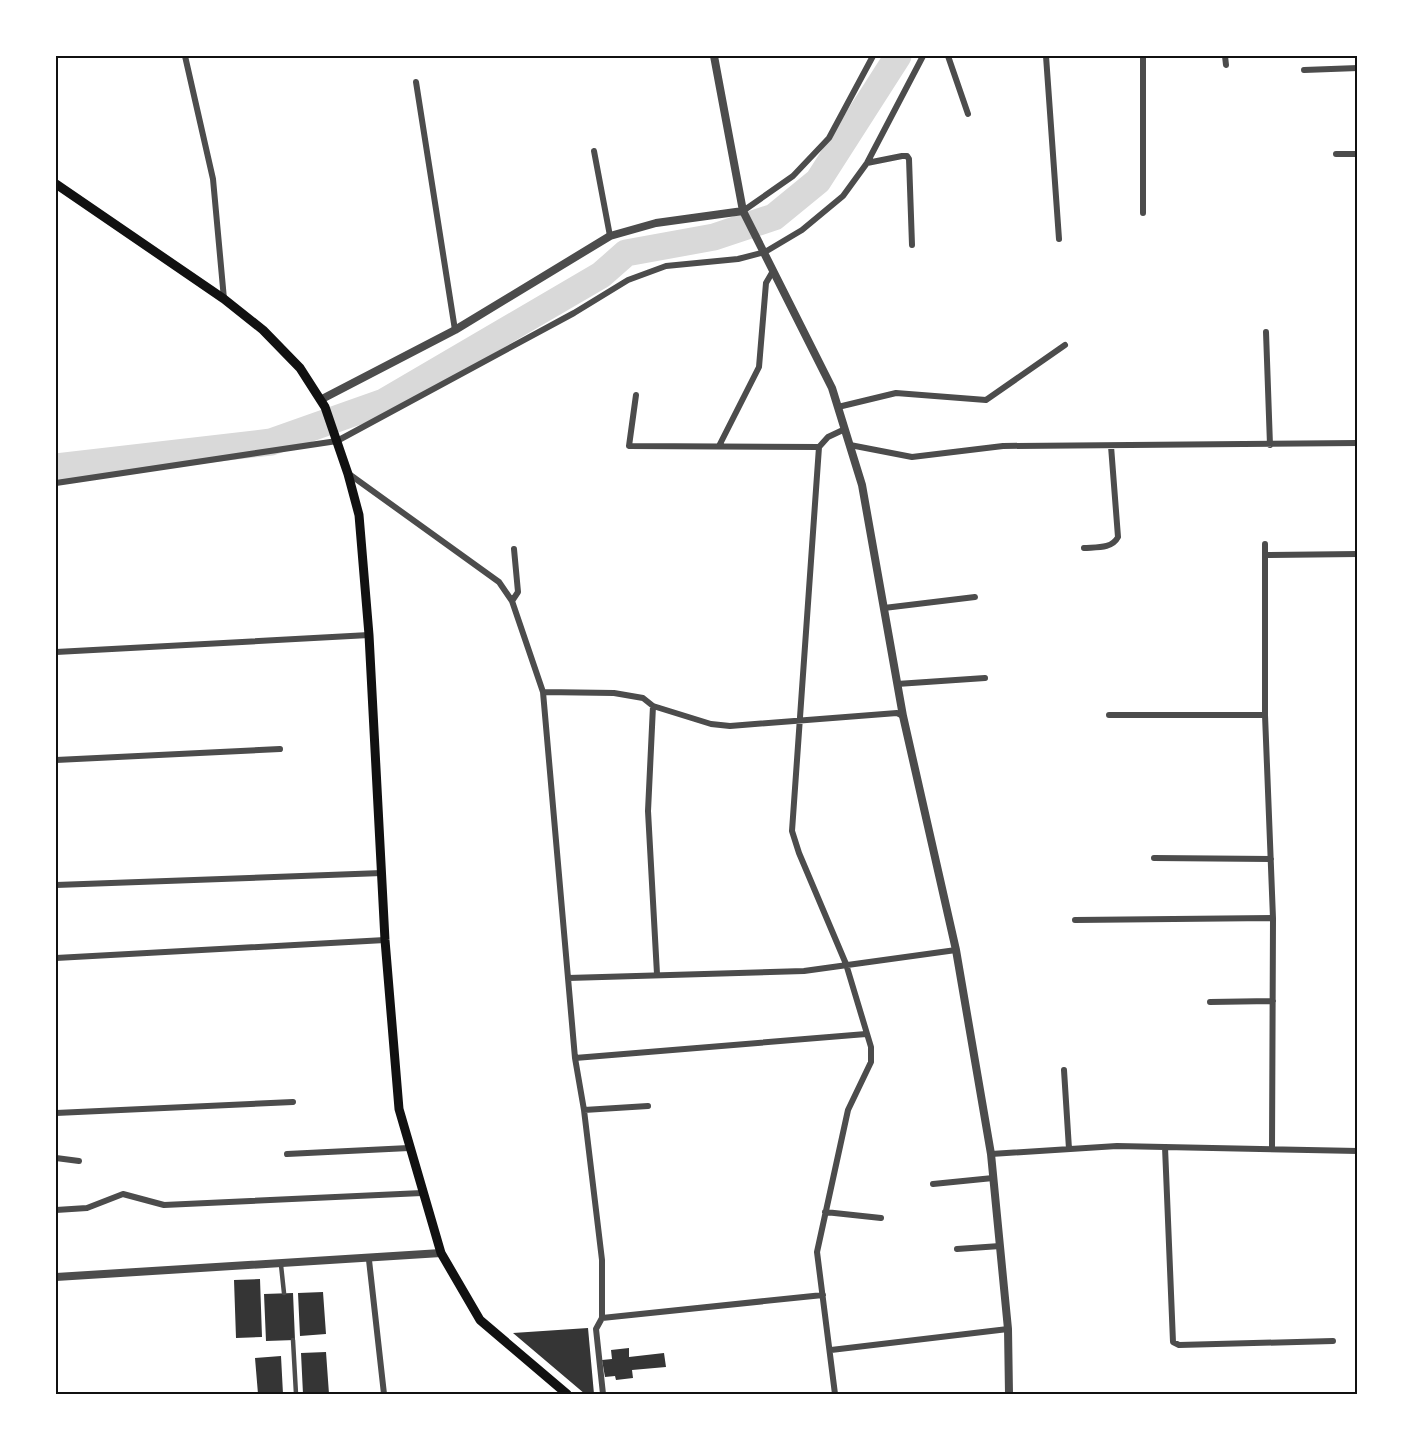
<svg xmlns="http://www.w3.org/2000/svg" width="1413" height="1450" font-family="'IBM Plex Sans',sans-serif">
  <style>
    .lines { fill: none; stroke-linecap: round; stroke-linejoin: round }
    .river { stroke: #d9d9d9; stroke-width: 27 }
    .building { fill: #353535 }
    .pedestrian { stroke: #4c4c4c; stroke-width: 4.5 }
    .minor { stroke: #4c4c4c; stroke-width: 6 }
    .tertiary { stroke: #4c4c4c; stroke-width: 8 }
    .secondary { stroke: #111; stroke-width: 9 }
    .neatline { fill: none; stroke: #111; stroke-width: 2 }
  </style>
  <rect width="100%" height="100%" fill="#fff"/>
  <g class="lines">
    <path class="river" d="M56,467L271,442L384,402L601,275L626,253L714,237L774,217L818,181L898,56"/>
  </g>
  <path class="building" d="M260,1279L262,1337L236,1338L234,1280Z
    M323,1292L326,1334L300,1336L298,1293Z
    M293,1293L295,1340L266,1341L264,1294Z
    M588,1328L594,1394H585L513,1333Z
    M629,1348V1357L664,1353L666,1367L632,1370L633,1378L616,1380L615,1376L605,1377L602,1360L612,1359L611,1350Z
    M326,1352L329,1394H303L301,1353Z
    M281,1356L283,1394H258L255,1358Z"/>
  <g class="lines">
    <path class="pedestrian" d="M281,1265L284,1293
      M293,1340L296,1394"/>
    <path class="minor" d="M185,56L213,179L224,299
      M948,56L968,114
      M1046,56L1059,239
      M1225,56L1226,65
      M1304,70L1358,68
      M416,82L455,330
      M594,151L610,236
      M1336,154H1358
      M867,163L902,156H907L909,159L912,245
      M743,211L793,176L829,138L873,56
      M1143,213V56
      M1266,332L1270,445
      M636,395L629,446L819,447
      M838,407L896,393L986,400L1065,345
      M850,445L912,457L1003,446L1358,443
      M719,446L759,367L766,283L773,271
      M349,474L499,582L512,601L543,692L575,1058L584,1110L602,1260V1318L596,1329L603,1394
      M56,483L337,441L574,313L628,280L666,266L738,259L765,252L802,230L843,196L867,163L923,56
      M1265,544V715L1273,918L1272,1149
      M1084,548C1096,547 1112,549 1118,537L1111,446
      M1265,555L1358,554
      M512,601L518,592L514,549
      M884,608L975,597
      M56,652L369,635
      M897,684L985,678
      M543,692L614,693L643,698L653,706L711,724L730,726L897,713L903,716
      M653,706L648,811L657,974
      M1109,715H1265
      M56,760L280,749
      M1154,858L1271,859
      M56,885L382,873
      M1075,920L1273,918
      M56,958L385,940
      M568,978L804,971L956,950
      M1210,1002L1273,1001
      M575,1058L866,1034
      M1064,1070L1069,1149
      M584,1110L648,1106
      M56,1113L293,1102
      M1165,1147L1173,1342L1179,1345L1333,1341
      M287,1154L409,1148
      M991,1154L1117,1146L1358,1151
      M56,1158L79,1161
      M933,1184L993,1178
      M56,1210L87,1208L123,1194L164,1205L422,1193
      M825,1212L881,1218
      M957,1249L1000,1246
      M369,1260L384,1394
      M602,1318L823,1295
      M831,1350L1008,1329
      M835,1394L817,1252L848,1110L871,1062V1047L846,964L799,853L792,831L819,447L828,437L845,429"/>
    <path class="tertiary" d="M714,56L743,211L832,388L862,485L903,716L956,950L991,1154L1008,1329L1009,1394
      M322,399L455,330L610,236L656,223L743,211
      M56,1277L441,1253"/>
    <path class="secondary" d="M56,184L224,299L263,330L300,368L325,407L348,474L359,515L369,635L385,940L399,1109L441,1253L480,1320L567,1394"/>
  </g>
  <rect width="1413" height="1450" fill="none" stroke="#ffffff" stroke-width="114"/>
  <rect x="57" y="57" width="1299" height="1336" class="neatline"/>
</svg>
